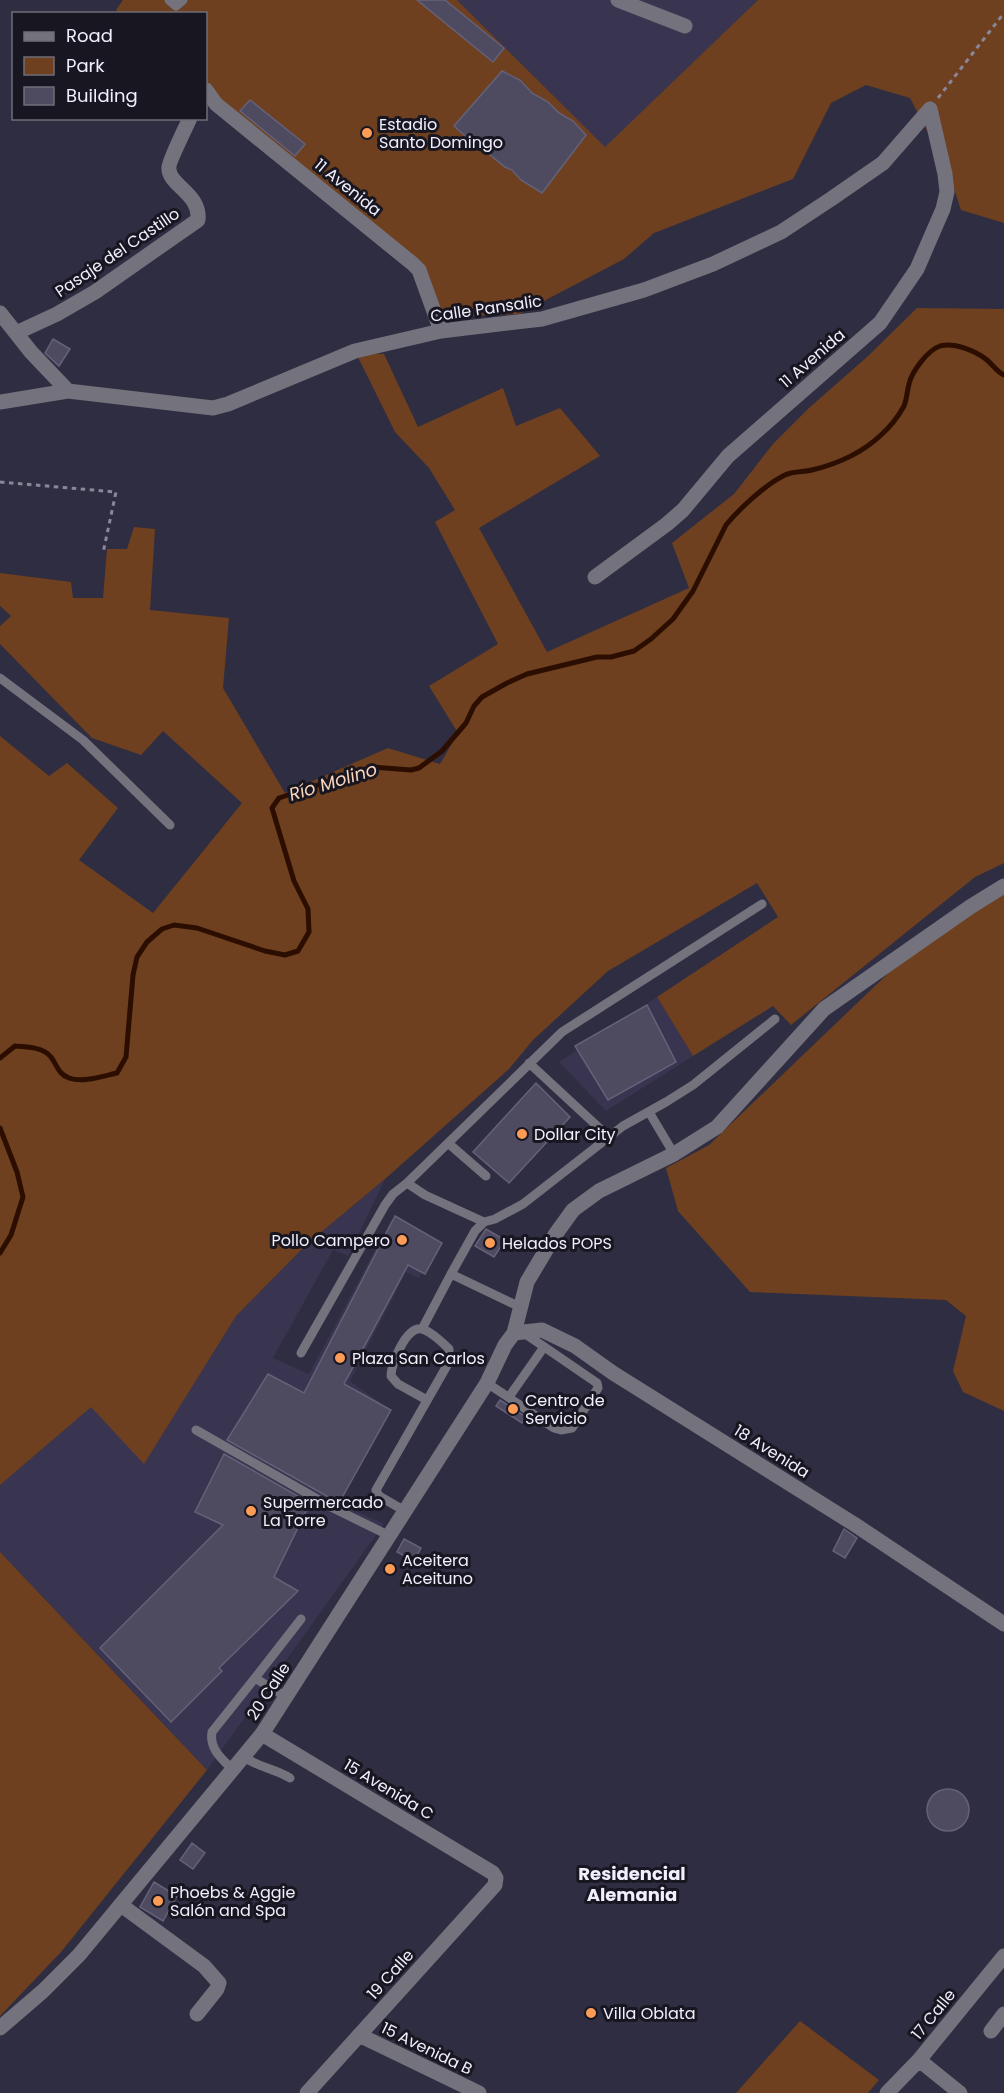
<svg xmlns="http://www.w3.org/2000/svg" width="1004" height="2093" font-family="Poppins,sans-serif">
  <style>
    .built { fill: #393550 }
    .green { fill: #6e401f }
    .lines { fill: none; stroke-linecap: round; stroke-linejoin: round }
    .stream { stroke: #2c0e00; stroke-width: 5 }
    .building { fill: #4e4b61; stroke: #646179; stroke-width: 1.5 }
    .path { stroke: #898798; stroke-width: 3; stroke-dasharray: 4.5 4.5; stroke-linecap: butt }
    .service { stroke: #73727d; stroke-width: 9 }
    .minor { stroke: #73727d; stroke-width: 15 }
    .tertiary { stroke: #73727d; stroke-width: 15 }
    .poi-dot { fill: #fd9c56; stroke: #181620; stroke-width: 2 }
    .labels { text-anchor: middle; stroke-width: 6; stroke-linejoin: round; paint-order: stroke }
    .poi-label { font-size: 16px; fill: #f1effd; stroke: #181620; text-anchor: start }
    .street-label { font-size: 16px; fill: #f1effd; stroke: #181620 }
    .water-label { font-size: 18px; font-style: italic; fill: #f9d4bc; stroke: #181620 }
    .neighbourhood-label { font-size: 18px; font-weight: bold; fill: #f1effd; stroke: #181620 }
  </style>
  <rect width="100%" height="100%" fill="#2f2d41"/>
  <path class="built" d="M457,0H758L605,148Z
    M657,997L693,1056L606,1111L559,1062Z
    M385,1179L348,1256L333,1250L273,1358L309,1374L391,1220L437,1245L419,1278L406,1272L350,1381L390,1410L338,1503L384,1524L207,1770L0,1552V1485L91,1406L144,1463L236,1316L307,1244Z"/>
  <path class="green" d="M123,0H457L605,147L758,0H1004V223L961,210L949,173L910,98L866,85L831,103L793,179L654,233L624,259L519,314L451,317L435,306L412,271L206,95V14H121L116,10Z
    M917,308L1004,309V863L975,877L791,1025L773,1006L693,1056L657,997L778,917L757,883L608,971L533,1040L509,1069L385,1179L307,1244L236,1316L144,1464L91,1407L0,1485V736L49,776L67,763L118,808L79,860L153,913L242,803L163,731L141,755L92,738L0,644V626L11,616L0,606V573L71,582L73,598H103L107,549H127L134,527L155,529L150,610L229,618L223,688L285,793L388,748L440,764L458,733L429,686L498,644L435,522L455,510L429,468L395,432L356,353L384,354L418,427L503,388L516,426L560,408L600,456L479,528L547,652L689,588L672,543L734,494L773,444L809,408L867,357Z
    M1004,888V1411L963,1392L953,1371L966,1316L946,1300L750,1292L678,1211L666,1168L709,1145L923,940Z
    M0,1552L207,1770L61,1952L0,2016Z
    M800,2021L879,2080L868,2093H736Z"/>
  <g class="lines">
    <path class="stream" d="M0,1058L15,1046C27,1047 43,1047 51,1057C57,1065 58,1074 69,1078C83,1083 103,1076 117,1073L126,1057L133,975L137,957L147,942L162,929L174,925L197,928L265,951L285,955L298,951L309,932L308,909L294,881L272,808L279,798L372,767L411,770L419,768L442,751L466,723L474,706L482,697L507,683L527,674L597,657H611L634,651L651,639L673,619L693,591L726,525C739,509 766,484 785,475C793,471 804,472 812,470C837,464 862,453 881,435C890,427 898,417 904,406C907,399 907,391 909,384C912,371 928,350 940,346C954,342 976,351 987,360C993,365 997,372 1004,375
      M0,1128L17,1172L23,1197L11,1235L0,1253"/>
  </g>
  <path class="building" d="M417,0H445L504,48L493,62Z
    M502,71L520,80L532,93L548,102L559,113L573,121L586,135L542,193L521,180L512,170L505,167L485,151L477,147L454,126Z
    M250,100L305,144L295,156L240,111Z
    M53,339L70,349L59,366L45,353Z
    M647,1005L676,1062L608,1100L575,1046Z
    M536,1083L570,1117L509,1183L473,1152Z
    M395,1216L442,1243L425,1274L408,1265L344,1384L391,1410L339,1503L227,1440L268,1374L304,1393Z
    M486,1229L505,1240L494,1257L475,1246Z
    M500,1400L526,1417L522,1423L496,1406Z
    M224,1454L310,1503L274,1577L298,1591L219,1668L222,1671L171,1722L100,1648L223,1525L195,1512Z
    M844,1529L857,1538L845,1558L833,1551Z
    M404,1539L421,1548L414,1561L397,1552Z
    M927 1810a21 21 0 1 1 42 0a21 21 0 1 1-42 0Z
    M192,1843L205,1853L193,1869L180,1860Z
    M154,1882L177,1896L163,1921L140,1907Z"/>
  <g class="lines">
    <path class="path" d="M938,98L1004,13
      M0,482L116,492L103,553"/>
    <path class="service" d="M169,0L176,6L183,0
      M0,678L83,740L170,825
      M529,1063L609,1137
      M649,1112L674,1154
      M448,1143L486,1176
      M407,1183L562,1032L762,904
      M520,1307L451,1274L475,1231L484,1222L495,1219L523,1204L623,1126L666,1102L693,1085L775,1019
      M422,1329L451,1274
      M301,1353L385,1205L393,1194L407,1183L425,1195L484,1222
      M487,1383L554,1428L561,1430L572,1428L598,1388L597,1383L524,1333
      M509,1397L544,1347
      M196,1430L333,1508L390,1536
      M405,1511L379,1496L376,1490L449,1362V1349C442,1342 432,1332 422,1329C406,1326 391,1364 391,1376L398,1384L427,1400
      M286,1697L255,1678L301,1619
      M244,1757C258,1767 275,1769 290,1778
      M233,1770C222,1759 209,1749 212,1732L255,1678"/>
    <path class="minor" d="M618,0L685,26
      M206,90L216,104L413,264L419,270L441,331
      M0,313L31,352L68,391
      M16,333L57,314L95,292L198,220C201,193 167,185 169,167C169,161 186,127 190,118
      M0,402L68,391L213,408L228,404L355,351L441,331L542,319L644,290L713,264L781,232L831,199L883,163L930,109
      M595,577L667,524L683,510L728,456L880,323L917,269L943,209L947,192L945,174L930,109
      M514,1333L527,1282L555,1235L573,1210L599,1191L674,1154L717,1127L824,1009L970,907L1004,886
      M262,1734L493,1873L496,1878L495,1885L307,2093
      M121,1905L204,1966L219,1983L217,1989L197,2014
      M991,2031L1004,2014
      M359,2035L479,2093
      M919,2060L960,2093
      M887,2093L919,2060L1004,1956"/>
    <path class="tertiary" d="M0,2028L43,1991L79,1955L262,1734L487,1383L505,1345L514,1333L542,1330L575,1346L613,1373L854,1524L1004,1624"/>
  </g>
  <g class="poi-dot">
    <circle cx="367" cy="133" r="6"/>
    <circle cx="522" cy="1134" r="6"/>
    <circle cx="402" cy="1240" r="6"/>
    <circle cx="490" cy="1243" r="6"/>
    <circle cx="340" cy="1358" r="6"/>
    <circle cx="513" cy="1409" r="6"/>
    <circle cx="251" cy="1511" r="6"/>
    <circle cx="390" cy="1569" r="6"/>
    <circle cx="158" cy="1901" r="6"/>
    <circle cx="591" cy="2013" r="6"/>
  </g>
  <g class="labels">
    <g class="poi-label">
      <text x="379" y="130">Estadio<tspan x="379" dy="18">Santo Domingo</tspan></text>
      <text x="534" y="1140">Dollar City</text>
      <text x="390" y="1246" text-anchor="end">Pollo Campero</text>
      <text x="502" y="1249">Helados POPS</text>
      <text x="352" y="1364">Plaza San Carlos</text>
      <text x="525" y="1406">Centro de<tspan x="525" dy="18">Servicio</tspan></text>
      <text x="263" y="1508">Supermercado<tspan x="263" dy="18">La Torre</tspan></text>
      <text x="402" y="1566">Aceitera<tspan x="402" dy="18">Aceituno</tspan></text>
      <text x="170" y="1898">Phoebs &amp; Aggie<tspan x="170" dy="18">Salón and Spa</tspan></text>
      <text x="603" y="2019">Villa Oblata</text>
    </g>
    <g class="street-label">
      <text transform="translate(348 187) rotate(39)" y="6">11 Avenida</text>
      <text transform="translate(117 252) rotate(-34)" y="6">Pasaje del Castillo</text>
      <text transform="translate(486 308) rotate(-8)" y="6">Calle Pansalic</text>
      <text transform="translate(812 358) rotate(-41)" y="6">11 Avenida</text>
      <text transform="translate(772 1451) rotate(32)" y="6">18 Avenida</text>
      <text transform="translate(268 1691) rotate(-57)" y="6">20 Calle</text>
      <text transform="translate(389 1789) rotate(31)" y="6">15 Avenida C</text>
      <text transform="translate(390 1974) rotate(-48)" y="6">19 Calle</text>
      <text transform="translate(933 2014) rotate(-51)" y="6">17 Calle</text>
      <text transform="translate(427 2048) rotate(26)" y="6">15 Avenida B</text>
    </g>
    <g class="water-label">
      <text transform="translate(333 782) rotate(-17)" y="6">Río Molino</text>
    </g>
    <g class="neighbourhood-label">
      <text x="632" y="1880">Residencial<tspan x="632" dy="21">Alemania</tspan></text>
    </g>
  </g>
  <rect x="12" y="12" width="195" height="108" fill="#181620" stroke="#6f6d78" stroke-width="1.5"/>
  <rect x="24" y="32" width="30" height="9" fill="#73727d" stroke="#6f6d78" stroke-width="1.5"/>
  <text x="66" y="42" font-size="18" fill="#f1effd">Road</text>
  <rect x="24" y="57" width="30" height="18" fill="#6e401f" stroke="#6f6d78" stroke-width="1.5"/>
  <text x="66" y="72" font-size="18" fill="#f1effd">Park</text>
  <rect x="24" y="87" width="30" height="18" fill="#4e4b61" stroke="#6f6d78" stroke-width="1.5"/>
  <text x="66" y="102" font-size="18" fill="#f1effd">Building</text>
</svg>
